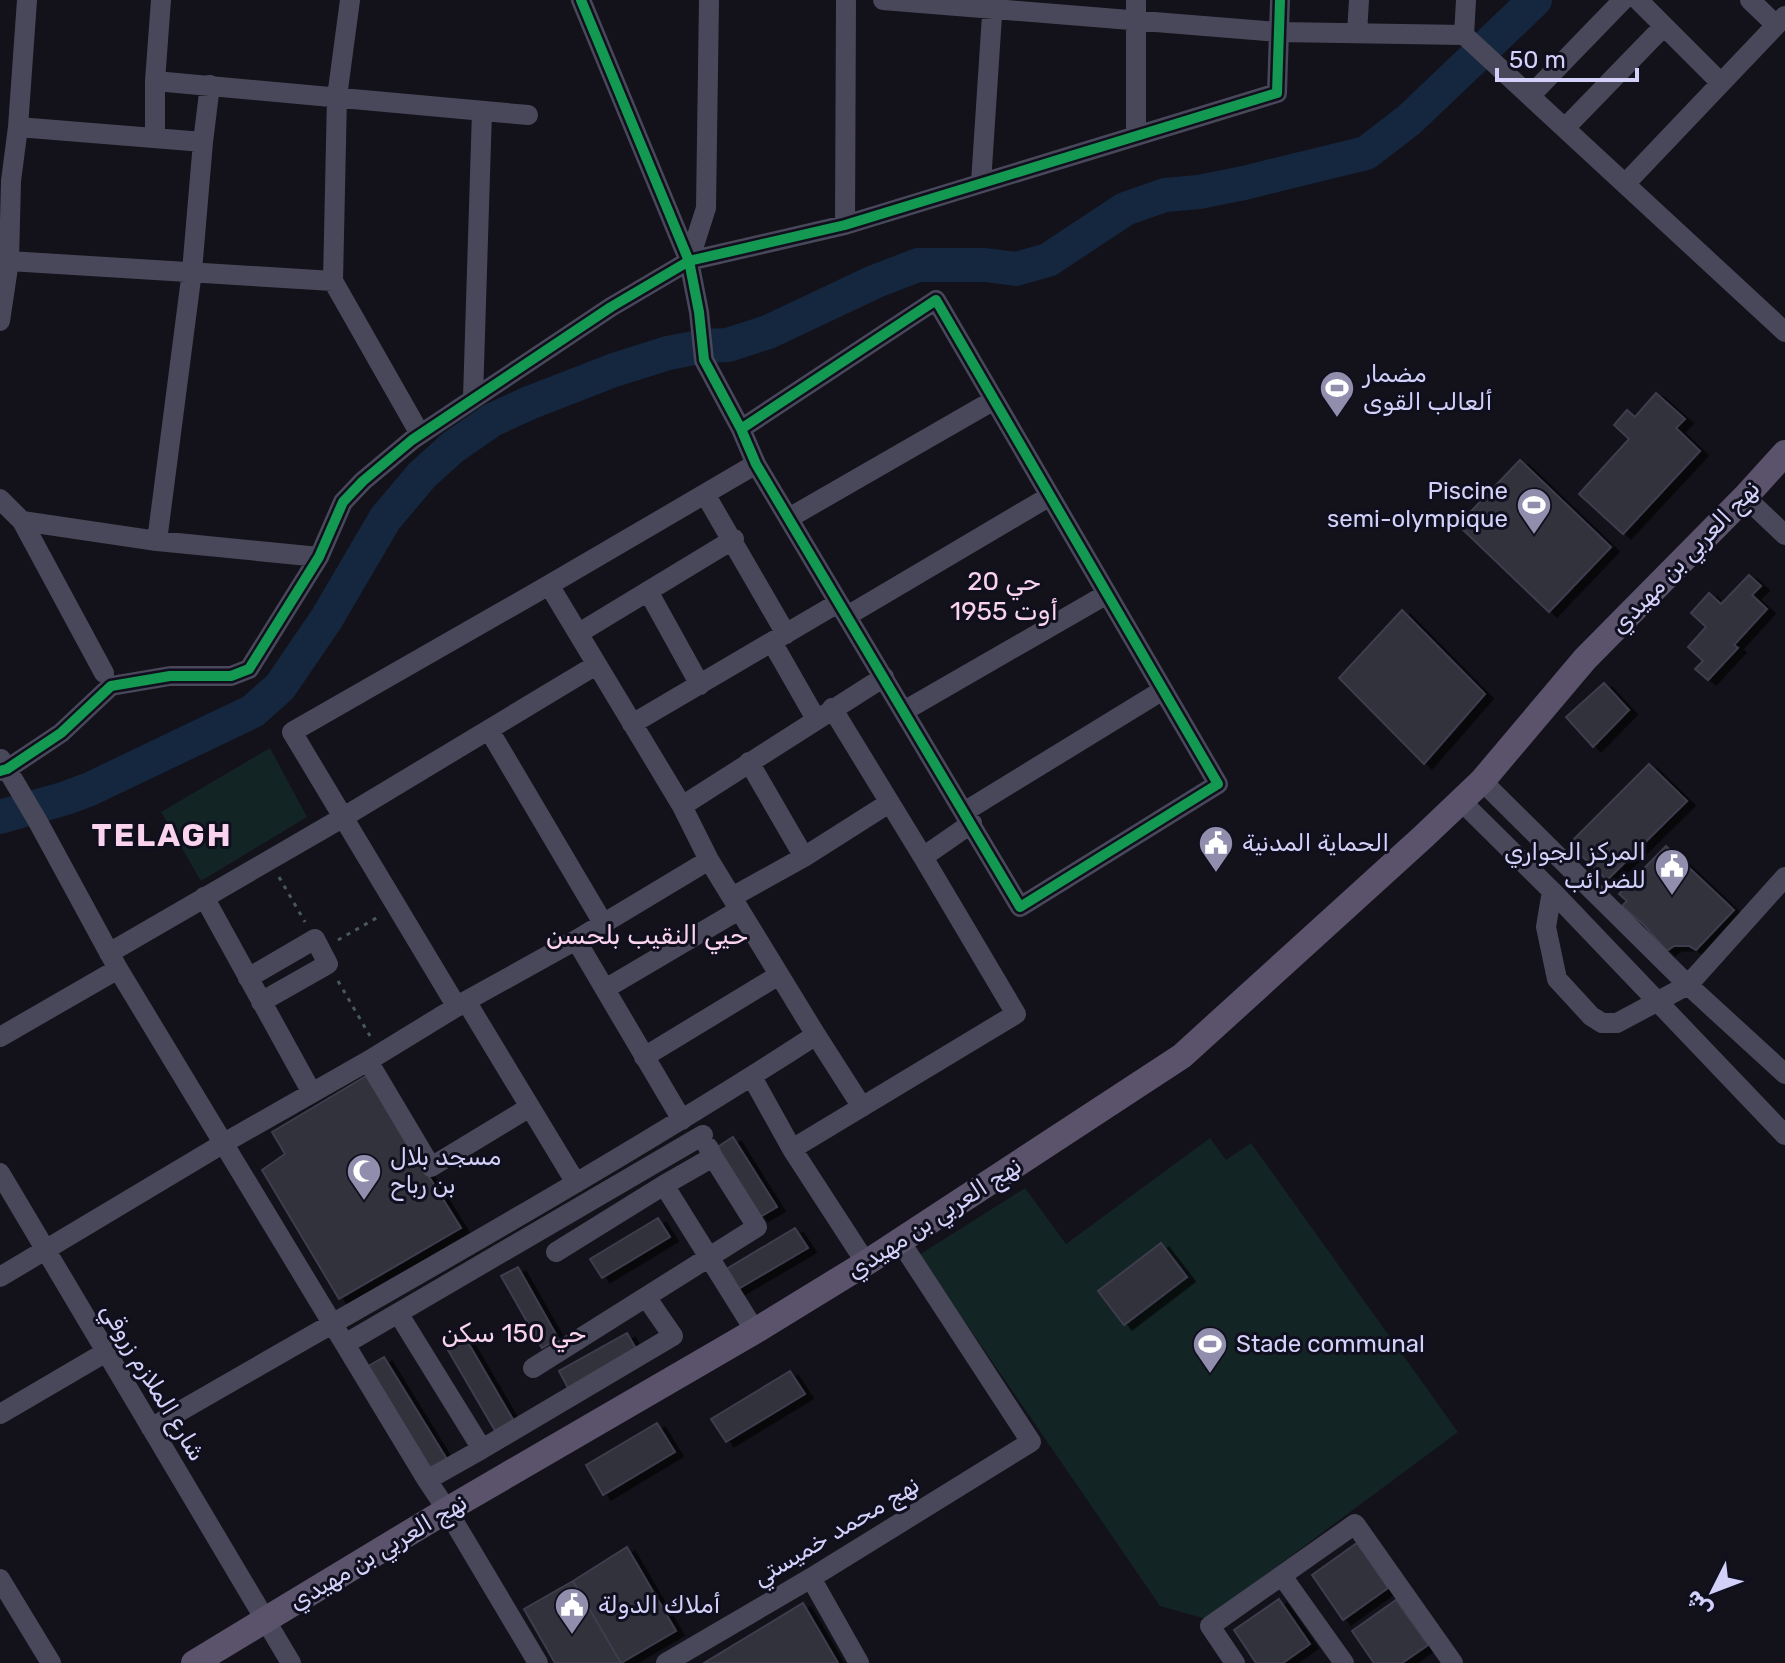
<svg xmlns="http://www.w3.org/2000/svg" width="1785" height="1663" font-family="Rubik,Cairo,sans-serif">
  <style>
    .green { fill: #132424 }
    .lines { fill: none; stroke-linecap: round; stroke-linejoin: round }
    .river { stroke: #14273e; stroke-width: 34 }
    .building { fill: #31303d; stroke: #3e3d4d; stroke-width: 2; filter: url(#shadow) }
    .path { stroke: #4a5761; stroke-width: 3; stroke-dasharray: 4 6; stroke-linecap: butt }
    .minor { stroke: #49485a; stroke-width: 20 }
    .major { stroke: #5a536b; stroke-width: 26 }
    .cycleway-casing { stroke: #100f1e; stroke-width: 15 }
    .cycleway { stroke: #139951; stroke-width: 10 }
    .labels { text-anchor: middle; stroke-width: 6; stroke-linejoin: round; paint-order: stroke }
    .poi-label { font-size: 24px; fill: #d3d1fa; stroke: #100f1e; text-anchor: start }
    .street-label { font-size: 24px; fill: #d3d1fa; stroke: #100f1e }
    .neighbourhood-label { font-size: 26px; fill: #fad3ee; stroke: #100f1e }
    .district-label { font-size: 32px; font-weight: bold; letter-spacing: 2px; fill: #fad3ee; stroke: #100f1e }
  </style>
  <defs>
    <filter id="shadow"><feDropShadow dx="8" dy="4.5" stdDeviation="0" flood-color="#0009"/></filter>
  </defs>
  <rect width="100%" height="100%" fill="#13121a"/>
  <path class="green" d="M270,748L307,817L201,881L161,812Z
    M1210,1138L1226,1160L1251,1143L1458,1432L1206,1619L1160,1606L919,1255L1025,1188L1066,1244Z"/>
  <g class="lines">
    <path class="river" d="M0,817L66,798L90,789L253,711L280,687L327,618L385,519L422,475L453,447L492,420L529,403L614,370L668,353L705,346L728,345L768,332L874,282L918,265H985L1016,269L1048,260L1125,209L1165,195L1199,192L1244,183L1366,153L1409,120L1535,0"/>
  </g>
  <path class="building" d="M1656,393L1685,419L1676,428L1700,451L1623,534L1579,494L1629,439L1614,425L1627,410L1635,417Z
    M1520,460L1611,547L1549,612L1458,525Z
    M1749,575L1761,586L1752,595L1767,609L1734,645L1738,648L1708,680L1695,669L1703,661L1688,647L1706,627L1691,613L1709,593L1721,604Z
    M1402,610L1485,694L1424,764L1339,678Z
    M1604,683L1629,710L1593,747L1566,717Z
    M1649,764L1687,801L1607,880L1569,844Z
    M1666,846L1734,910L1696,950L1689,946H1674L1667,951L1644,925L1622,906L1627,901L1619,894Z
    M366,1076L461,1228L339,1299L262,1170L285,1154L272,1132Z
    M733,1137L777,1207L760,1217L716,1148Z
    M658,1218L670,1237L602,1278L590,1259Z
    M795,1228L808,1248L735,1291L723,1271Z
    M1161,1243L1187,1277L1124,1325L1098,1291Z
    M518,1267L558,1338L542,1348L501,1276Z
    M627,1333L639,1354L570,1392L559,1371Z
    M466,1339L515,1423L497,1434L448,1350Z
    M384,1357L448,1461L427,1474L363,1369Z
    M790,1371L805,1394L726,1442L711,1419Z
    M657,1423L675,1452L603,1495L586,1465Z
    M1357,1543L1388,1588L1343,1620L1312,1575Z
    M627,1547L676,1631L621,1663L573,1581Z
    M573,1581L621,1663H555L524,1609Z
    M1279,1599L1310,1644L1283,1663H1256L1234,1630Z
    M1396,1600L1428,1645L1402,1663H1374L1352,1631Z
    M803,1603L838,1663H704Z"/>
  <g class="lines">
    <path class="path" d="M279,877L305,922
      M338,940L380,916
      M338,981L370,1036"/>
    <path class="minor" d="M581,0L689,261L699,312L704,360L741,429L756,464L1020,907L1218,784L936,300L741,429
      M883,0L1279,32L1464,35L1785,332
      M1638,0L1721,83
      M1750,0L1776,25
      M1357,33L1359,0
      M1464,35L1466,0
      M155,81L528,115
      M1530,96L1623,0
      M18,127L203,142L192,271L157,541
      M1565,128L1664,26
      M1136,136V0
      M155,138V81L161,0
      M203,142L210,85
      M981,183L993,0
      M1625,184L1785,16
      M845,225L846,0
      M9,261L333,281L420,434
      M689,261L706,208L709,0
      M333,281L337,97L350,0
      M0,321L9,261L11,181L18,127L27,0
      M473,398L482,111
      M705,494L786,634
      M1745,497L1785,535
      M0,499L22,521L104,673
      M789,518L994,400
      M22,521L157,541L319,557
      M648,591L700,685
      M847,616L1050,496
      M579,633L734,539
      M772,642L816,719
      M904,711L1107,594
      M632,724L838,603
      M489,730L603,923
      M1,759L37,820L118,969L427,1480L447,1510L538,1663
      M749,762L804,857
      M0,771L7,769L61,733L111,686L170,676H231L249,669L319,557L343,502L363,481L412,440L611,307L689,261L845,225L1277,93L1280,0
      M1482,781L1688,985L1785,1074
      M1461,801L1552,891L1785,1135
      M682,806L884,677
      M964,812L1163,690
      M923,857L972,823
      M1552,891L1546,927L1557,979L1591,1016L1602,1023H1617L1688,985L1785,877
      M204,897L312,1093
      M732,897L804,857L889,803
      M576,940L682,1120
      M109,953L342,818L596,665
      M248,978L315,939L328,964L261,1002
      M605,989L739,910
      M466,1001L576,1183
      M457,1007L292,732L549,585L756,464
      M816,1035L862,1107
      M0,1037L118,969
      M644,1057L779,975
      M368,1061L431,1167L530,1107
      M752,1077L792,1149L866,1263
      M708,1147L713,1157L664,1185L755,1331
      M792,1149L1016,1014L923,857L832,708
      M0,1173L291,1663
      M556,1252L664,1185
      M0,1277L224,1143L368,1061L466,1001L576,940L709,860
      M398,1313L482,1449L427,1480
      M345,1344L703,1135
      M533,1368L757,1227L713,1157
      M0,1414L106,1352
      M151,1428C373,1299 600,1175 816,1035L709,860L682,806L549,585
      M482,1449L673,1336L646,1297
      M1282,1576L1344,1663
      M811,1578L859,1663
      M0,1579L51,1663
      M666,1663L811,1578L1031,1442L900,1241
      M1235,1663L1210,1626L1355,1524L1453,1663"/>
    <path class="major" d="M194,1663L447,1510L755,1331L866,1263L1182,1056L1423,837L1482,781L1585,659L1745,497L1785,453"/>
    <g class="cycleway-casing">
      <path id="cycleway" d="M581,0L689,261L699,312L704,360L741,429L756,464L1020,907L1218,784L936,300L741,429
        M0,771L7,769L61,733L111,686L170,676H231L249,669L319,557L343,502L363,481L412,440L611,307L689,261L845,225L1277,93L1280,0"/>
    </g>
    <use href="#cycleway" class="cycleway"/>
  </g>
  <defs>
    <g id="stadium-pin" transform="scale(1.8)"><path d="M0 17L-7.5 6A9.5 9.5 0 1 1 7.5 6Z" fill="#908eac" stroke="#100f1e"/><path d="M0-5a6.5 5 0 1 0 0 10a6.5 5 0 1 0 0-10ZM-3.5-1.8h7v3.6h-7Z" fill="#fff"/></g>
    <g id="civic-pin" transform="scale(1.8)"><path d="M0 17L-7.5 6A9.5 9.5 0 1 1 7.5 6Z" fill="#908eac" stroke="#100f1e"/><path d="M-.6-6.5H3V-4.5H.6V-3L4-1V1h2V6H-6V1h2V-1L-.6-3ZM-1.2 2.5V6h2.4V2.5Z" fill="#fff"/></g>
    <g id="mosque-pin" transform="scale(1.8)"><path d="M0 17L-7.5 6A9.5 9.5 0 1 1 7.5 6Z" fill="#908eac" stroke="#100f1e"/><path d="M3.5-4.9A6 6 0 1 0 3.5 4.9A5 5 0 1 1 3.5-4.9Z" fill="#fff"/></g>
  </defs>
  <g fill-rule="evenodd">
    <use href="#stadium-pin" x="1337" y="388"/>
    <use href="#stadium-pin" x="1534" y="505"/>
    <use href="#civic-pin" x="1216" y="843"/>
    <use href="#civic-pin" x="1672" y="866"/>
    <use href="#mosque-pin" x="364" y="1171"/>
    <use href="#stadium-pin" x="1210" y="1344"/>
    <use href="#civic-pin" x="572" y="1605"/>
  </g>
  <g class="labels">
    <g class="poi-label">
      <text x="1363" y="382">مضمار<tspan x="1363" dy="28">ألعالب القوى</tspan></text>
      <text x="1508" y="499" text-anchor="end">Piscine<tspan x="1508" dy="28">semi-olympique</tspan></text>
      <text x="1242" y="851">الحماية المدنية</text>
      <text x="1646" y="860" text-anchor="end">المركز الجواري<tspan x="1646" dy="28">للضرائب</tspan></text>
      <text x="390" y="1165">مسجد بلال<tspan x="390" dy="28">بن رباح</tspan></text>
      <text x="1236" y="1352">Stade communal</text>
      <text x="598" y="1613">أملاك الدولة</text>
    </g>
    <g class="street-label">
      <text transform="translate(1685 557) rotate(-46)" y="8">نهح العربي بن مهيدي</text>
      <text transform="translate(934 1218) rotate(-33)" y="8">نهج العربي بن مهيدي</text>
      <text transform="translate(153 1382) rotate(59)" y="8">شارع الملازم زروقي</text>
      <text transform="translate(836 1531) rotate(-31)" y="8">نهج محمد خميستي</text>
      <text transform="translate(378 1552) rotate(-31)" y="8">نهج العربي بن مهيدي</text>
    </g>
    <g class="neighbourhood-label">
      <text x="1004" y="590">حي 20<tspan x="1004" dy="30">أوت 1955</tspan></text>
      <text x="647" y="944">حيي النقيب بلحسن</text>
      <text x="514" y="1342">حي 150 سكن</text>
    </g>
    <g class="district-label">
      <text x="162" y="846">TELAGH</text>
    </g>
  </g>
  <g transform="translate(1713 1591) rotate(228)" stroke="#100f1e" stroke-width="6" paint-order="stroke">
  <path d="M0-6L14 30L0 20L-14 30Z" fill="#d3d1fa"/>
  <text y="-12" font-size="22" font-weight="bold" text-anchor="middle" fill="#d3d1fa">ش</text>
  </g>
  <path d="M1497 68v12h140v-12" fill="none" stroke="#d3d1fa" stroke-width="4"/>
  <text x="1509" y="68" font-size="24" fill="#d3d1fa" stroke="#100f1e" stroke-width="6" paint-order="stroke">50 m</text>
</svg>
